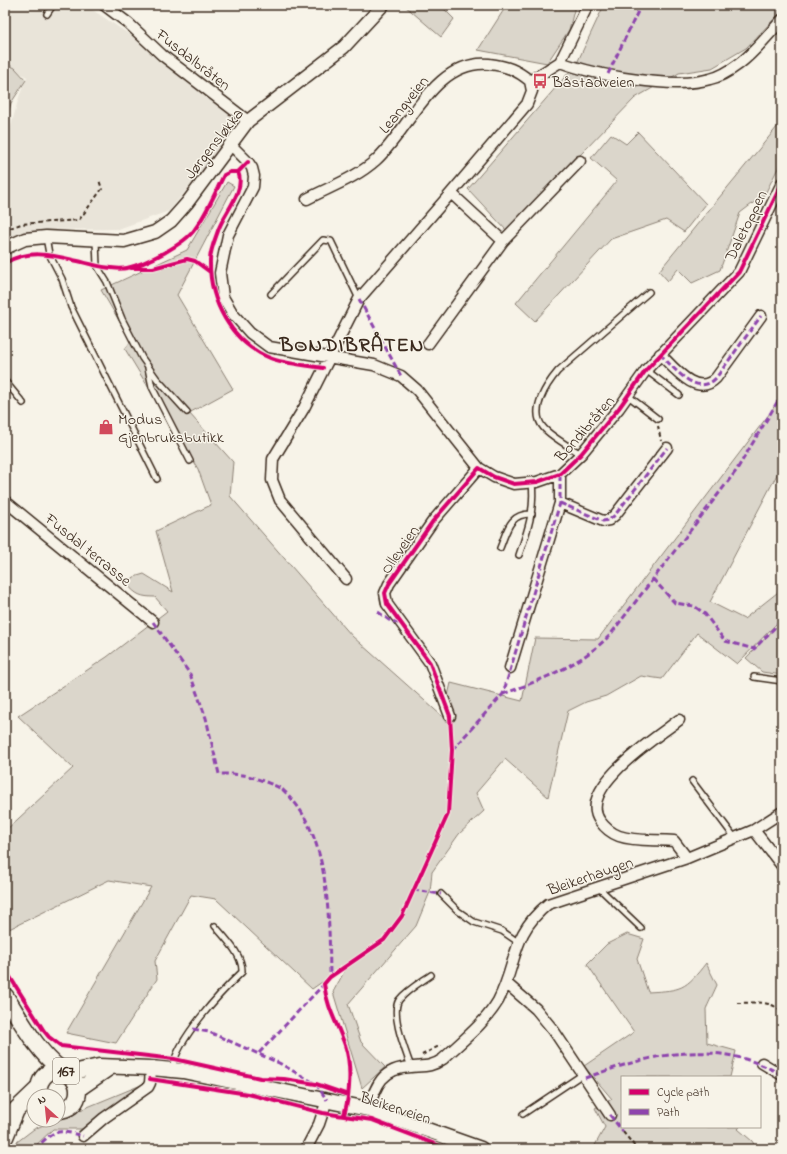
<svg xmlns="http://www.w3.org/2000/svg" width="787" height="1154" font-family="'Indie Flower',sans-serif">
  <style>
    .built { fill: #e9e4d9 }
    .green { fill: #dbd6cb; stroke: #8b8074 }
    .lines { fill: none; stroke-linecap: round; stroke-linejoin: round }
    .service-casing { stroke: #3b2a1e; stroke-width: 8 }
    .minor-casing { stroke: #3b2a1e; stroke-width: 13 }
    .tertiary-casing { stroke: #3b2a1e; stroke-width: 15 }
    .secondary-casing { stroke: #3b2a1e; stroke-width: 17 }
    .primary-casing { stroke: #3b2a1e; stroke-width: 19 }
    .path { stroke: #3b2a1e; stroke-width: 2; stroke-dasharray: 4 3; stroke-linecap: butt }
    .service { stroke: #f7f3e8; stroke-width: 5 }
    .minor { stroke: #f7f3e8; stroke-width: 10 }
    .tertiary { stroke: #f7f3e8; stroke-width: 12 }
    .secondary { stroke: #f7f3e8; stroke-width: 14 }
    .primary { stroke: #f7f3e8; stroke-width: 16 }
    .quiet { stroke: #8e44ad; stroke-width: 3; stroke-dasharray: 6 3; stroke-linecap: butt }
    .cycleway-casing { stroke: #f7f3e8; stroke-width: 6 }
    .cycleway { stroke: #d6006c; stroke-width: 4 }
    .labels { text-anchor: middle; stroke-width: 3; stroke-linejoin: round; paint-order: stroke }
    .shield { fill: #f7f3e8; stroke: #73665b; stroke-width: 1 }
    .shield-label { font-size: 15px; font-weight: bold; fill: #3b2a1e }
    .street-label { font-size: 16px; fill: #3b2a1e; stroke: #f7f3e8 }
    .poi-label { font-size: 16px; fill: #3b2a1e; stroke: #f7f3e8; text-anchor: start }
    .district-label { font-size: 20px; font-weight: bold; letter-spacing: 1px; fill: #3b2a1e; stroke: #f7f3e8 }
  </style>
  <rect width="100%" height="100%" fill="#f7f3e8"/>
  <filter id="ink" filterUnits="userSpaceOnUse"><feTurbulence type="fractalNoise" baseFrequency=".025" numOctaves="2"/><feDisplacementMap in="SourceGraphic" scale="8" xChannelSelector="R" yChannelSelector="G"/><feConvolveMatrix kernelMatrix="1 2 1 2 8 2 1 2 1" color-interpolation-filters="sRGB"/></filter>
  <g filter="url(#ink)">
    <path class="built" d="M5,5H85L153,50L247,117L169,211L118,229L43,230L6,246L5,148L19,97L27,77L5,64Z"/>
    <path class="green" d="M404,5H440L454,19L441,37Z
      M502,5L575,6L569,30L547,63L478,50L505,8Z
      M604,5H782V11L746,48L712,68L679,73L635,98L507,231L468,189L577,63Z
      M5,63L15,68L26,80L11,103L5,126Z
      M782,121V160L765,194L740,213L720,270L692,283L678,269L668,281L659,271Z
      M638,132L706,204L684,232L666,220L611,239L535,321L516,303L617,181L591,158L611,134L626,144Z
      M227,182L234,186L177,295L233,389L189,413L233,462L230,496L352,636L443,717L451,683L522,701L535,638L598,639L770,413L782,394V465L710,602L744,619L782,589V618L737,664L697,633L662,679L641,676L606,696L586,702L568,711L548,797L505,759L476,793L484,811L459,834L432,872L430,892L416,926L348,1004L361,1042L385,1067L362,1088L333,992L349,963L312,989L216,899L191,895L155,961L157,979L116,1043L66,1033L151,887L109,880L5,931V831L73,768L18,716L107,657L167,611L155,597C141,597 136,595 127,584L134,577L144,574L173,592L156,531L211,505L198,469L125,349L131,341L101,290L187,250Z
      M782,621V675L762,672L746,658Z
      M627,934L644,939L637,959L648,992C682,990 685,990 706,963L717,985L706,1009L707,1043L736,1051L730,1077H622V1127H740L738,1129L752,1141L757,1149H593L605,1127L595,1108L612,1099L584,1066L634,1032L587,964L607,944Z
      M146,1083L85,1129H53L32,1149H13V1145L34,1129Z"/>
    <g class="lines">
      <g class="service-casing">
        <path id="service" d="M47,14L53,5
          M46,237L49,254L62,279L71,307L157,479
          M96,241L97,266L107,282L122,319L142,358L157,379L187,412
          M271,294L323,240L331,241L359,299
          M148,368L152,387L190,461
          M646,370L679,395
          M5,381L23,403
          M627,395L658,419
          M581,454C571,448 549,435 543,427C529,410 547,384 558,371L649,292
          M500,548C507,531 509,513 532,514
          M519,555C528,530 535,509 532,483
          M754,677L782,681
          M692,781L735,838
          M598,887L641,928
          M441,894L458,911L474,922L502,931L518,942
          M411,1067C406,1052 390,1014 399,1000C407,990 421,982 431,975
          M172,1069C177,1039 220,993 242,972C243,955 225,938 215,926
          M523,1114L583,1074"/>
      </g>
      <g class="minor-casing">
        <path id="minor" d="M104,5L128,23L162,55L248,121
          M560,62C595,75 674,90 710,79C720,77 731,70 739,64C755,52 768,35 782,20
          M230,144L248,162L252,168L254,176L253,187L228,235L220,273L223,297L233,314L250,333L269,347L374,365L401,376L417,390L479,468L494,477L514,484L537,482L560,474L581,454L619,408L646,370L739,272L782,183
          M580,161L503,241L451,193L527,104L532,91L530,81L560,62L588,5
          M307,199C330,187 356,178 376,160C410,129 434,59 489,64C507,66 517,70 530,81
          M428,344L503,241
          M660,354C674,368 697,398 716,378L761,316
          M5,501L153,622
          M560,503L603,521L609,520L615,515L667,448
          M346,579L280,500L272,480L273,459L304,408L359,299L451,193
          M510,668L560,503V474
          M450,716L430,663L387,604L385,593L389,584L433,521L479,468
          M679,720C657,737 576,788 600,821C605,828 611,833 619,836C636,842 657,839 674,841L687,858
          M754,830L782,866
          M506,983L536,1009L554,1031L610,1115
          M762,1063L782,1075
          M368,1109C376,1085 382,1068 411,1067C424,1066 432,1067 443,1059C462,1041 485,1023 498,1001C518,963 510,935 548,904L687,858L754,830L782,812
          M83,1136L104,1118L148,1087L150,1083L151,1068
          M306,1149L319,1124L327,1100"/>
      </g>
      <g class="tertiary-casing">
        <path id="tertiary" d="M5,248L25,239L46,237L124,241L155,232L171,221L187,203L248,121L344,47L383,5"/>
      </g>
      <g class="secondary-casing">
        <path id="secondary" d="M69,1073L99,1066L151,1068L183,1071L368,1109L481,1149
          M79,1089L111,1067"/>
      </g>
      <g class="primary-casing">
        <path id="primary" d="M5,996C22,1022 36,1050 60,1069
          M39,1096C36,1077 52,1064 69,1073C84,1086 80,1109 58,1110
          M5,1137L16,1110L38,1089"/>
      </g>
      <path class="path" d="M10,228L21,224L79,220L102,189L99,180
        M658,426L661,441
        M737,1003C753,1003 772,999 782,1013
        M422,1055L441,1045
        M623,1132L637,1149"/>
      <use href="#service" class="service"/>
      <use href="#minor" class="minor"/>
      <use href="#tertiary" class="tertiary"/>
      <use href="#secondary" class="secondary"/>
      <use href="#primary" class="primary"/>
      <path class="quiet" d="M608,74L641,5
        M359,299L401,376
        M660,354C674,368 697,398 716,378L761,316
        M560,503L603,521L609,520L615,515L667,448
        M653,579L675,603L694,606L705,614L725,641L754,649L782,620
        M378,612L389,620L401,624
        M153,622L190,674L206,718L219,774C227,774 236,774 243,775C251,776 278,786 283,790C331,833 329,918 330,977
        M503,694C541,680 581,665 610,635L736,471L782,394
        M452,750L503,694L560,503V474
        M413,890L441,894
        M193,1029L209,1032L279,1063L316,1084L327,1100
        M259,1053L324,984
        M585,1078C652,1054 716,1037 782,1075
        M610,1115L623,1132
        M35,1149C56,1129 55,1129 83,1136"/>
      <g class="cycleway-casing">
        <path id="cycleway" d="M238,172C246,190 225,212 219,228C216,237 210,250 210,260C209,301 231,342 270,358C284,364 307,365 323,368
          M5,263C27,250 50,254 73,260C88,263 112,271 127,268C146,264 185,244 195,229C207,213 215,193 224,175L230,172H238L248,162
          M131,268H153L187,259L195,261L210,272
          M5,969L44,1031L49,1037L61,1046L174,1059L260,1078L284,1079L316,1084L348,1095
          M150,1079L248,1094L323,1113L372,1120L448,1149
          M344,1115C350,1095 352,1065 345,1045C337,1023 327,1008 324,984L330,977L384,940L402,916L448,814L452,750L450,716L430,663L387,604L385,593L389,584L433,521L479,468L494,477L514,484L537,482L560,474L581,454L619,408L646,370L739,272L782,183"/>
      </g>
      <use href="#cycleway" class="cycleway"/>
    </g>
  </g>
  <defs>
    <g id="bus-bare" transform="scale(1.2)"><path d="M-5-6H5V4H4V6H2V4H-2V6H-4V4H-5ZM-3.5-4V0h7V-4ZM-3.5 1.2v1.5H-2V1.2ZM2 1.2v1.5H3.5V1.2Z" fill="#d1495b" stroke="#f7f3e8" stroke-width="2.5" paint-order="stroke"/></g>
    <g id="shop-bare" transform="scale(1.2)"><path d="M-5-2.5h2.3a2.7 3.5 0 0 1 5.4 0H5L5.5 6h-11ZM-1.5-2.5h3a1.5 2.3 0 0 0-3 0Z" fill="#d1495b" stroke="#f7f3e8" stroke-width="2.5" paint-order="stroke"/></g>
  </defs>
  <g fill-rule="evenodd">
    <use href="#bus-bare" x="540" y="81"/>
    <use href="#shop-bare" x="106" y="427"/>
  </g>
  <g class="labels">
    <rect class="shield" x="53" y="1058" width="26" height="26" rx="3"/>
    <g class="shield-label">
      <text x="66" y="1076">167</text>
    </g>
    <g class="street-label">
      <text transform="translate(194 59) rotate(38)" y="6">Fusdalbråten</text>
      <text transform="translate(403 104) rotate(-51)" y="6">Leangveien</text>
      <text transform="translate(213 143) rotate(-52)" y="6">Jørgensløkka</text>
      <text transform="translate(745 225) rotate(-64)" y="6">Daletoppen</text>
      <text transform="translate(584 428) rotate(-49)" y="6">Bondibråten</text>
      <text transform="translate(89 549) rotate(39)" y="6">Fusdal terrasse</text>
      <text transform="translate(399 549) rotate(-55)" y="6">Olleveien</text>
      <text transform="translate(590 875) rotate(-19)" y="6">Bleikerhaugen</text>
      <text transform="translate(396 1107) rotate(18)" y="6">Bleikerveien</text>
    </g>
    <g class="poi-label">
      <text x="552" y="87">Båstadveien</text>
      <text x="118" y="424">Modus<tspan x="118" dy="18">Gjenbruksbutikk</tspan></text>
    </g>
    <g class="district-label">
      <text x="352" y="351">BONDIBRÅTEN</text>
    </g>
  </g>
  <rect width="787" height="1154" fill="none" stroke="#f7f3e8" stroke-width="20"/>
  <rect x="10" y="10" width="767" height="1134" fill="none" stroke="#3b2a1e" stroke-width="1.5" filter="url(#ink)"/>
  <rect x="621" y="1076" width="140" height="52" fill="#f7f3e8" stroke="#aca397"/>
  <rect x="629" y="1089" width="20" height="6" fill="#d6006c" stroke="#aca397"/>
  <text x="657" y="1096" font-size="12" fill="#3b2a1e">Cycle path</text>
  <rect x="629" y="1109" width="20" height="6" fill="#8e44ad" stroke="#aca397"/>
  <text x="657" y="1116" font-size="12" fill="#3b2a1e">Path</text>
  <g transform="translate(46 1108) rotate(333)"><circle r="19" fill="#f7f3e8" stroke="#aca397"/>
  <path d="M0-3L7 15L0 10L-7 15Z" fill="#d1495b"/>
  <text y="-6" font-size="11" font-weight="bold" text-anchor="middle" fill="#3b2a1e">N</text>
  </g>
</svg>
